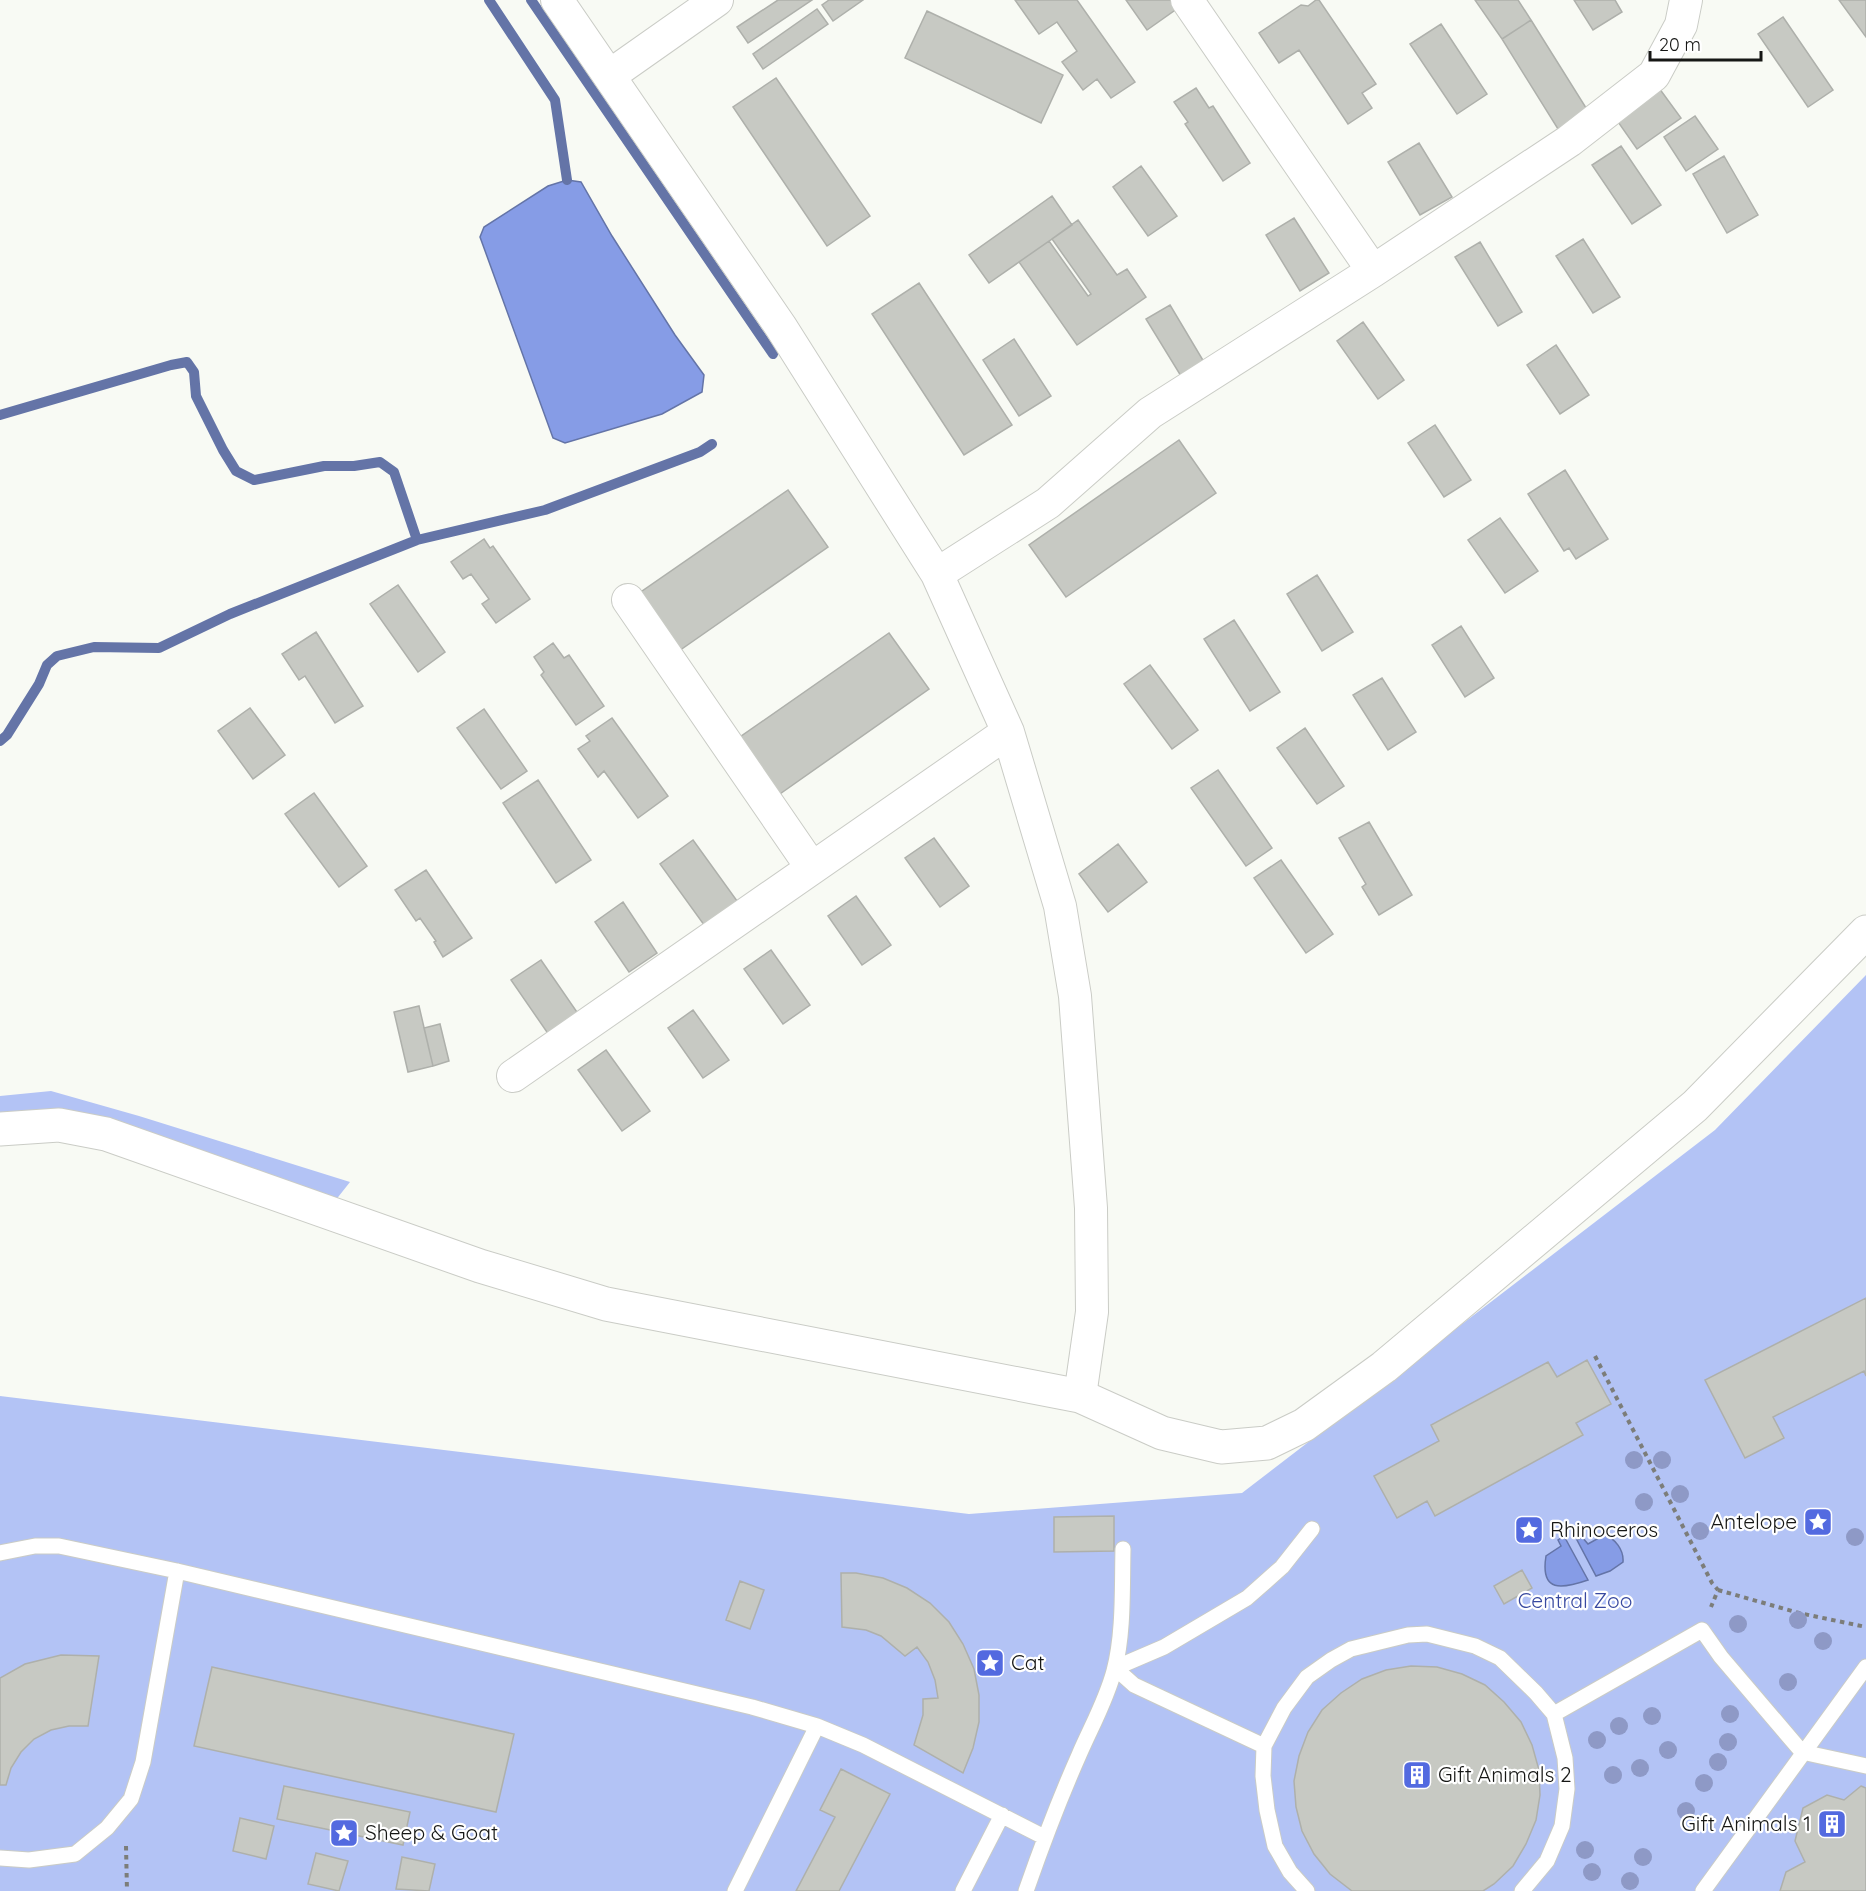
<svg xmlns="http://www.w3.org/2000/svg" width="1866" height="1891" font-family="Quicksand,sans-serif">
  <style>
    .green { fill: #b3c3f5 }
    .water { fill: #869ce6; stroke: #6474a7; stroke-width: 1.5 }
    .lines { fill: none; stroke-linecap: round; stroke-linejoin: round }
    .stream { stroke: #6474a7; stroke-width: 10 }
    .building { fill: #c7c9c3; stroke: #aeb0ab; stroke-width: 1.5 }
    .lane-casing { stroke: #caccc6; stroke-width: 17 }
    .street-casing { stroke: #caccc6; stroke-width: 34 }
    .secondary-casing { stroke: #caccc6; stroke-width: 35 }
    .path { stroke: #7c7d79; stroke-width: 4; stroke-dasharray: 4.5 4.5; stroke-linecap: butt }
    .lane { stroke: #fff; stroke-width: 15 }
    .street { stroke: #fff; stroke-width: 32 }
    .secondary { stroke: #fff; stroke-width: 33 }
    .tree { fill: #8e99c6 }
    .labels { text-anchor: middle; stroke-width: 4.5; stroke-linejoin: round; paint-order: stroke }
    .poi-label { font-size: 21px; fill: #161715; stroke: #fff; text-anchor: start }
    .park-label { font-size: 21px; fill: #3849a0; stroke: #fff }
  </style>
  <rect width="100%" height="100%" fill="#f8faf4"/>
  <path class="green" d="M1866,975V1891H0V1396L969,1514L1242,1493L1715,1130Z
    M51,1091L139,1116L350,1182L335,1201L0,1115V1096Z"/>
  <path class="water" d="M567,180L581,182L612,236L675,335L704,375L702,392L662,414L565,443L553,438L480,237L484,227L548,186Z
    M1604,1535C1615,1538 1624,1550 1623,1562L1610,1571L1596,1576L1577,1540L1582,1537L1588,1544Z
    M1564,1536L1588,1580C1562,1589 1540,1593 1546,1556L1561,1546L1558,1540Z"/>
  <g class="lines">
    <path class="stream" d="M489,0L555,100L567,180
      M531,0L773,354
      M0,415L171,365L187,362L194,372L196,396L223,450L236,471L254,480L324,466H354L380,462L394,472L417,540L545,510L700,452L712,444
      M0,741L7,735L39,684L47,665L57,656L94,647L159,648L230,614L417,540"/>
  </g>
  <path class="building" d="M778,0H812L748,43L737,27Z
    M829,0H863L833,21L822,5Z
    M1015,0H1077L1135,82L1111,98L1097,79L1083,90L1062,62L1077,51L1057,22L1039,34Z
    M1126,0H1172L1178,8L1147,30Z
    M1316,0H1319L1376,84L1362,93L1372,108L1348,124L1299,50L1279,63L1259,33L1301,5L1308,6Z
    M1475,0H1518L1531,20L1502,39Z
    M1574,0H1615L1622,12L1593,30Z
    M1839,0H1866V37Z
    M817,9L828,24L763,69L753,54Z
    M927,11L1063,75L1041,123L905,58Z
    M1783,17L1833,90L1808,107L1758,34Z
    M1531,20L1588,111L1558,129L1502,39Z
    M1441,24L1487,94L1457,114L1410,44Z
    M776,78L870,216L827,246L733,107Z
    M1196,88L1209,108L1213,106L1250,163L1223,181L1185,124L1188,122L1174,102Z
    M1659,88L1681,118L1637,149L1616,119Z
    M1695,116L1718,149L1686,171L1664,137Z
    M1419,143L1452,197L1420,215L1388,162Z
    M1621,146L1661,205L1632,224L1592,165Z
    M1724,156L1758,215L1727,233L1693,174Z
    M1141,166L1177,216L1148,236L1113,187Z
    M1052,196L1072,225L989,283L969,255Z
    M1294,218L1329,273L1300,291L1266,235Z
    M1078,220L1117,275L1127,269L1146,297L1077,345L1019,262L1049,241L1088,296L1091,294L1052,239Z
    M1583,239L1620,297L1593,313L1556,256Z
    M1480,242L1522,312L1498,326L1455,257Z
    M919,283L1012,425L964,455L872,314Z
    M1170,305L1207,367L1184,381L1146,319Z
    M1363,322L1404,380L1378,399L1337,341Z
    M1014,339L1051,396L1019,416L983,360Z
    M1556,345L1589,395L1560,414L1527,365Z
    M1435,425L1471,480L1444,497L1408,443Z
    M1179,440L1216,493L1066,597L1029,545Z
    M1565,470L1608,539L1576,559L1569,548L1564,551L1528,494Z
    M788,490L828,547L676,653L635,596Z
    M1500,518L1538,571L1505,593L1468,540Z
    M484,539L490,548L493,546L530,599L496,623L482,604L489,599L471,574L463,579L451,562Z
    M1317,575L1353,632L1322,651L1287,594Z
    M398,585L445,652L418,672L370,604Z
    M1234,620L1280,692L1250,711L1204,639Z
    M1461,626L1494,678L1465,697L1432,645Z
    M316,632L363,706L335,723L305,676L299,680L282,654Z
    M889,633L929,689L777,796L737,739Z
    M553,643L564,658L569,655L604,706L576,725L541,675L544,672L534,657Z
    M1150,665L1198,730L1172,749L1124,684Z
    M1382,678L1416,732L1388,750L1353,695Z
    M250,708L285,755L253,779L218,731Z
    M484,709L527,771L501,789L457,728Z
    M612,718L668,796L638,818L604,771L598,777L578,749L590,741L586,736Z
    M1305,728L1344,786L1317,804L1277,748Z
    M1218,770L1272,848L1246,866L1191,788Z
    M538,780L591,860L556,883L503,803Z
    M314,793L367,866L339,887L285,814Z
    M1369,822L1412,895L1379,915L1362,887L1366,884L1339,838Z
    M934,838L969,886L940,907L905,858Z
    M693,840L740,905L707,929L660,864Z
    M1118,844L1147,882L1108,912L1079,874Z
    M1281,860L1333,934L1306,953L1254,878Z
    M426,870L472,938L443,957L434,942L436,941L420,918L416,921L395,890Z
    M856,896L891,945L862,965L828,916Z
    M623,902L657,953L629,972L595,922Z
    M771,950L810,1005L783,1024L744,969Z
    M541,960L579,1015L549,1035L511,980Z
    M419,1006L433,1066L408,1072L394,1012Z
    M693,1010L729,1060L703,1078L668,1028Z
    M440,1024L449,1061L433,1066L424,1028Z
    M606,1050L650,1111L622,1131L578,1070Z
    M1866,1298V1376L1864,1371L1773,1417L1784,1438L1745,1458L1705,1380Z
    M1587,1360L1611,1404L1576,1423L1583,1435L1435,1516L1427,1501L1397,1518L1374,1476L1439,1441L1431,1425L1548,1362L1557,1377Z
    M1114,1516V1551L1054,1552V1517Z
    M1522,1570L1532,1588L1504,1604L1494,1586Z
    M841,1573H856L883,1578L907,1588L930,1603L949,1622L963,1644L974,1669L979,1695V1722L973,1748L963,1773L914,1745L923,1715V1699L938,1698L935,1680L928,1662L917,1647L905,1656L881,1636L866,1630L842,1627Z
    M740,1581L764,1590L750,1629L726,1620Z
    M61,1655L99,1656L88,1726H69L51,1730L34,1739L21,1752L11,1768L6,1785H0V1678L25,1664Z
    M1411,1666L1437,1667L1462,1674L1485,1685L1504,1702L1521,1722L1532,1745L1539,1770L1540,1795L1536,1820L1526,1844L1513,1866L1494,1884L1483,1891H1352L1330,1874L1314,1854L1302,1831L1296,1807L1294,1781L1299,1756L1308,1732L1322,1710L1341,1693L1362,1679L1386,1670Z
    M212,1667L514,1734L496,1812L194,1746Z
    M841,1769L890,1794L839,1891H796L835,1817L820,1810Z
    M284,1786L410,1812L403,1845L277,1819Z
    M1861,1786L1866,1788V1891H1780L1786,1872L1805,1862L1795,1841L1803,1808L1827,1795L1844,1800Z
    M240,1818L274,1826L266,1859L233,1851Z
    M316,1853L348,1861L339,1891L308,1884Z
    M402,1857L435,1864L429,1891L396,1889Z"/>
  <g class="lines">
    <g class="lane-casing">
      <path id="lane" d="M0,1553L35,1546H59L177,1571L752,1707L817,1726L863,1745L1044,1837
        M1554,1714L1702,1630L1721,1657L1802,1752L1866,1766
        M1264,1746L1134,1685L1115,1668L1164,1647L1247,1598L1282,1567L1312,1529
        M0,1858L29,1860L75,1854L107,1828L131,1799L143,1762L177,1571
        M735,1891L817,1726
        M963,1891L1002,1815
        M1026,1891C1042,1845 1059,1800 1079,1755C1091,1727 1106,1701 1114,1671C1124,1633 1122,1588 1123,1549
        M1307,1891L1290,1872L1275,1846L1267,1810L1263,1776L1264,1746L1284,1708L1307,1677L1331,1660L1351,1649L1408,1635L1427,1634L1475,1646L1500,1658L1536,1693L1554,1714L1565,1758L1567,1789L1562,1826L1547,1861L1522,1891
        M1703,1891L1866,1667"/>
    </g>
    <g class="street-casing">
      <path id="street" d="M557,0L781,327L937,574L1008,732L1060,906L1075,996L1091,1208L1092,1312L1080,1396
        M1187,0L1373,271
        M609,76L717,0
        M937,574L1048,503L1150,413L1373,271L1569,141L1654,75L1681,25L1686,0
        M628,600L812,868
        M513,1076L1008,732"/>
    </g>
    <g class="secondary-casing">
      <path id="secondary" d="M0,1129L59,1125L106,1134L480,1266L606,1304L1080,1396L1162,1433L1221,1447L1267,1443L1304,1425L1384,1367L1695,1106L1866,932"/>
    </g>
    <path class="path" d="M1595,1356L1712,1583L1718,1590L1711,1607
      M1718,1590L1799,1613L1866,1627
      M126,1846L127,1891"/>
    <use href="#lane" class="lane"/>
    <use href="#street" class="street"/>
    <use href="#secondary" class="secondary"/>
  </g>
  <g class="tree">
    <circle cx="1634" cy="1460" r="9"/>
    <circle cx="1662" cy="1460" r="9"/>
    <circle cx="1680" cy="1494" r="9"/>
    <circle cx="1644" cy="1502" r="9"/>
    <circle cx="1700" cy="1531" r="9"/>
    <circle cx="1855" cy="1537" r="9"/>
    <circle cx="1798" cy="1620" r="9"/>
    <circle cx="1738" cy="1624" r="9"/>
    <circle cx="1823" cy="1641" r="9"/>
    <circle cx="1788" cy="1682" r="9"/>
    <circle cx="1730" cy="1714" r="9"/>
    <circle cx="1652" cy="1716" r="9"/>
    <circle cx="1619" cy="1726" r="9"/>
    <circle cx="1597" cy="1740" r="9"/>
    <circle cx="1728" cy="1742" r="9"/>
    <circle cx="1668" cy="1750" r="9"/>
    <circle cx="1718" cy="1762" r="9"/>
    <circle cx="1640" cy="1768" r="9"/>
    <circle cx="1613" cy="1775" r="9"/>
    <circle cx="1704" cy="1783" r="9"/>
    <circle cx="1686" cy="1811" r="9"/>
    <circle cx="1585" cy="1850" r="9"/>
    <circle cx="1643" cy="1857" r="9"/>
    <circle cx="1592" cy="1872" r="9"/>
    <circle cx="1630" cy="1881" r="9"/>
  </g>
  <defs>
    <g id="sight-square" transform="scale(1.5)"><rect x="-9" y="-9" width="18" height="18" rx="4" fill="#536ae0" stroke="#fff"/><path d="M0-6L1.8-2.2L6-1.7L2.9 1.2L3.7 5.4L0 3.3L-3.7 5.4L-2.9 1.2L-6-1.7L-1.8-2.2Z" fill="#fff"/></g>
    <g id="building-square" transform="scale(1.5)"><rect x="-9" y="-9" width="18" height="18" rx="4" fill="#536ae0" stroke="#fff"/><path d="M-4-6H4V6H1V3H-1V6H-4ZM-2.5-4.3h1.7v1.8h-1.7ZM.8-4.3h1.7v1.8H.8ZM-2.5-1h1.7V.8h-1.7ZM.8-1h1.7V.8H.8Z" fill="#fff"/></g>
  </defs>
  <g fill-rule="evenodd">
    <use href="#sight-square" x="1818" y="1522"/>
    <use href="#sight-square" x="1529" y="1530"/>
    <use href="#sight-square" x="990" y="1663"/>
    <use href="#building-square" x="1417" y="1775"/>
    <use href="#building-square" x="1832" y="1824"/>
    <use href="#sight-square" x="344" y="1833"/>
  </g>
  <g class="labels">
    <g class="poi-label">
      <text x="1797" y="1529" text-anchor="end">Antelope</text>
      <text x="1550" y="1537">Rhinoceros</text>
      <text x="1011" y="1670">Cat</text>
      <text x="1438" y="1782">Gift Animals 2</text>
      <text x="1811" y="1831" text-anchor="end">Gift Animals 1</text>
      <text x="365" y="1840">Sheep &amp; Goat</text>
    </g>
    <g class="park-label">
      <text x="1575" y="1608">Central Zoo</text>
    </g>
  </g>
  <path d="M1650 51v9h111v-9" fill="none" stroke="#161715" stroke-width="3"/>
  <text x="1659" y="51" font-size="18" fill="#161715" stroke="#ffffff" stroke-width="4.5" paint-order="stroke">20 m</text>
</svg>
